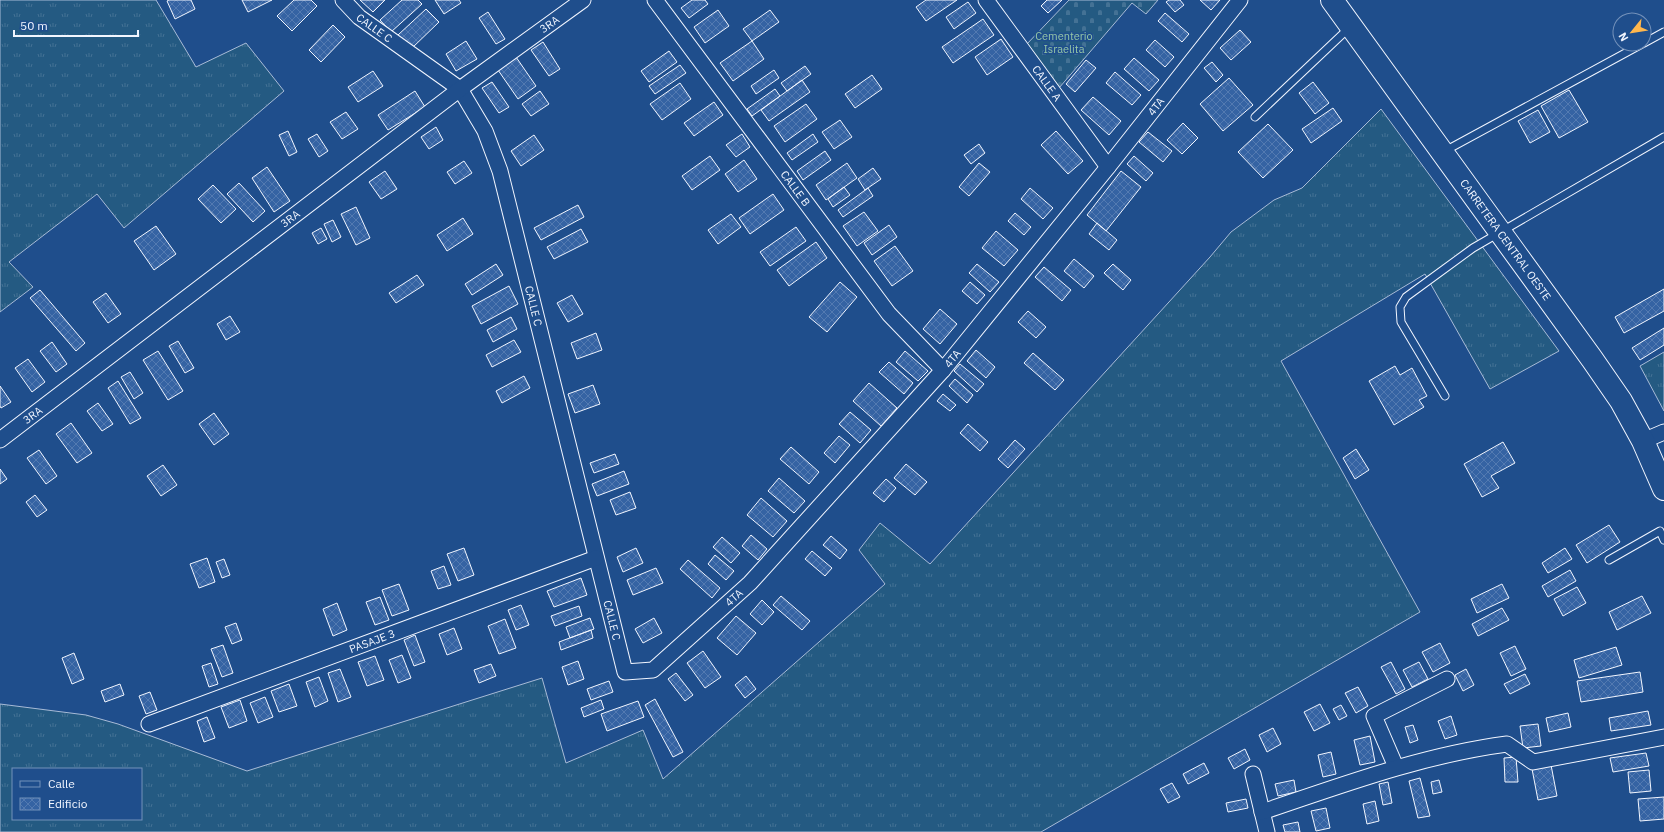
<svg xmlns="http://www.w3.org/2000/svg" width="1664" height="832" font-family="'IBM Plex Sans',sans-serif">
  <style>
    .grass { fill: url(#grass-tufts); stroke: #a8bbd7; fill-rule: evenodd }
    .cemetery { fill: url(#cemetery-stones); stroke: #a8bbd7 }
    .building { fill: url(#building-cross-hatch); stroke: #f2f6ff }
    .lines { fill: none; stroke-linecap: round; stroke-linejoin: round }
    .service-casing { stroke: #f2f6ff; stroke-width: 9 }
    .minor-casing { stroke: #f2f6ff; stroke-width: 17 }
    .primary-casing { stroke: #f2f6ff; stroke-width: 24 }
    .service { stroke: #1f4e8c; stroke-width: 7 }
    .minor { stroke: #1f4e8c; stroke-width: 15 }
    .primary { stroke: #1f4e8c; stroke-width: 22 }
    .labels { text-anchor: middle; stroke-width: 3; stroke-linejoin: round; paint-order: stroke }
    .street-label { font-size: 11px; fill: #f2f6ff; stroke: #1f4e8c }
    .park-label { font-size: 11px; fill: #97c8a6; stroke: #1f4e8c }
  </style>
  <defs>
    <pattern id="grass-tufts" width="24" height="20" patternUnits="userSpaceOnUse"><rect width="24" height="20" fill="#245a82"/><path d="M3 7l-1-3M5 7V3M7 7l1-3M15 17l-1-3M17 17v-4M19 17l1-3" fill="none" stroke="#447295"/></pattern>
    <pattern id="cemetery-stones" width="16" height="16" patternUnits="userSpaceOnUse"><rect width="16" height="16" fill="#245a82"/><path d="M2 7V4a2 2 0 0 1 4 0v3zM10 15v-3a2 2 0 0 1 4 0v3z" fill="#447295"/></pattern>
    <pattern id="building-cross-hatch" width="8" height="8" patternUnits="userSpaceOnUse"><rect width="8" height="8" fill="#3563a3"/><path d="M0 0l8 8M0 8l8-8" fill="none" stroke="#537ab1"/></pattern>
  </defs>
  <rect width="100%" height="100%" fill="#1f4e8c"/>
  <path class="grass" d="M0,0H156L196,67L246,43L284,91L124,228L97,194L9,262L33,287L0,312Z
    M1381,109L1559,351L1490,389L1425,274L1281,361L1420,612L1041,832H0V704L86,715L118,724L247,771L542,678L566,763L643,730L663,779L885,584L859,550L880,523L930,564L1210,257L1231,232L1274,200L1302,188ZM13,769H141V819H13Z
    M1664,352V411L1640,366Z"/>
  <path class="cemetery" d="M1069,0H1158L1146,14L1132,3L1059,88L1025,46Z"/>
  <path class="building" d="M169,0H191L195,9L175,19L167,1Z
    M242,0H272L248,12Z
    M294,0H311L317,6L292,31L277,16Z
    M360,0H385L373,12Z
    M402,0H418L422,4L391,32L380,20Z
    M435,0H459L461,3L444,14Z
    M692,0H705L708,4L689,18L681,8Z
    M926,0H957L926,21L916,7Z
    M1047,0H1062L1048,13L1041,6Z
    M1169,0H1180L1184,5L1175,12L1166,2Z
    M1200,0H1220L1211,10Z
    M968,2L976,13L954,29L946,17Z
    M426,9L439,22L411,49L398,35Z
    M718,10L729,26L705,43L694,27Z
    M770,10L779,22L752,41L743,29Z
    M488,12L505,39L496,44L479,18Z
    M1165,13L1189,34L1182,42L1158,21Z
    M983,19L994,35L953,63L942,47Z
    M333,25L345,37L321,62L309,50Z
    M1240,30L1251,42L1231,60L1220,48Z
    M1001,39L1013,57L987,75L975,57Z
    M1155,40L1174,57L1165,67L1146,50Z
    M466,41L477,59L456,71L446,54Z
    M752,41L764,59L733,81L720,63Z
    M543,42L560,69L549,76L531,50Z
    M669,51L677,62L649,82L641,71Z
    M516,57L536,86L518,99L498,70Z
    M1134,58L1159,80L1149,91L1124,69Z
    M1086,60L1096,68L1075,92L1066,84Z
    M1212,62L1223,75L1216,82L1204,68Z
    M680,65L686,73L655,94L649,86Z
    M805,66L811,74L787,91L781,83Z
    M774,70L779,78L756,94L751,86Z
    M373,71L383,86L358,102L348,87Z
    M1115,72L1141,95L1132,105L1106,83Z
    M872,75L882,89L855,108L845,94Z
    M1229,78L1253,105L1223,131L1200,104Z
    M802,80L810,92L769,121L761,110Z
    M492,82L509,107L499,113L482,88Z
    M1313,82L1329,103L1315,114L1299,93Z
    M680,83L691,99L662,120L650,104Z
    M775,89L780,96L752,116L747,109Z
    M1569,90L1588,122L1559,138L1541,106Z
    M415,91L425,107L388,130L378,115Z
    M540,91L549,104L531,116L522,104Z
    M1093,97L1121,121L1109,135L1081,110Z
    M714,102L723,115L694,136L684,123Z
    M806,104L817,119L785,142L774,126Z
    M1333,108L1342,121L1311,143L1302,129Z
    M1538,110L1550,132L1530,143L1518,121Z
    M346,112L358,129L342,139L330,122Z
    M840,120L852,137L834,149L822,132Z
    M1183,123L1198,138L1182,154L1167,140Z
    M1268,124L1293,150L1263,178L1238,152Z
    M436,127L443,140L429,149L421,137Z
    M288,131L297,152L289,156L279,135Z
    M1056,131L1083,161L1068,174L1041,145Z
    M1148,132L1172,151L1163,162L1139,142Z
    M317,134L328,151L319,157L308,139Z
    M742,134L750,147L736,157L726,145Z
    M813,134L818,142L792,160L787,153Z
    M534,135L544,150L521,166L511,151Z
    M979,144L985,153L971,164L964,155Z
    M825,151L831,160L803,180L797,171Z
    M710,156L720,170L692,190L682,176Z
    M1134,156L1153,173L1146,181L1127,164Z
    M744,160L757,179L738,192L725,174Z
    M464,161L472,173L455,184L447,172Z
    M847,163L857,178L826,200L816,185Z
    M979,163L990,172L969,196L959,187Z
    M267,167L290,201L274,212L252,178Z
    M873,168L881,179L865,190L858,179Z
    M385,171L397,189L381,199L369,182Z
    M1121,171L1141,187L1106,231L1087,215Z
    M239,183L265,211L253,222L227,194Z
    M213,185L236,209L221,223L198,199Z
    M844,187L850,195L833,207L828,199Z
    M868,188L873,196L843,217L838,210Z
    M1030,188L1053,208L1043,219L1021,199Z
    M773,194L784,210L750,234L739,218Z
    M578,205L584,217L541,240L534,228Z
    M356,207L370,238L356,245L341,214Z
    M864,212L878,231L857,246L843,226Z
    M1015,213L1031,227L1024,235L1008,221Z
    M731,214L741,227L718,244L708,230Z
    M463,218L473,234L447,251L437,235Z
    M333,220L341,237L332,242L324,224Z
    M1097,223L1117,240L1109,250L1089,234Z
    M889,225L897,237L872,255L864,243Z
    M156,226L176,254L154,270L134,241Z
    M796,227L806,241L770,266L760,252Z
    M321,228L327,239L318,244L312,233Z
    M581,229L588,242L554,259L547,247Z
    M996,231L1018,250L1004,266L982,248Z
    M816,242L827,258L789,286L777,270Z
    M895,246L913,271L892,286L874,261Z
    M1074,259L1094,276L1084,288L1064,271Z
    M496,264L503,275L472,295L465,284Z
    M977,264L999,282L990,292L969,273Z
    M1113,264L1131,280L1123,290L1104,273Z
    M1044,267L1071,290L1062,301L1035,277Z
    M417,275L424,285L396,303L389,293Z
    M840,282L857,297L827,332L809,317Z
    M970,282L985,295L977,304L962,291Z
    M509,286L518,304L481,324L472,306Z
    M1664,289V311L1624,333L1615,317Z
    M40,290L85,343L76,351L30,298Z
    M106,293L121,314L108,323L93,302Z
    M572,295L583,314L568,322L557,303Z
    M940,309L957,324L940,344L923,329Z
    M1028,311L1046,327L1036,338L1018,322Z
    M230,316L240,332L226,340L217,324Z
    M511,317L517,329L493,342L487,330Z
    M1664,328V345L1640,360L1632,348Z
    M596,333L602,350L577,359L571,343Z
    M514,340L521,352L492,367L486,355Z
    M178,341L194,368L185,373L169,346Z
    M52,342L67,364L56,372L40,351Z
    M976,350L995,367L986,378L967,361Z
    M158,351L183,391L168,400L143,360Z
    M905,351L928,371L918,381L896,362Z
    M1033,353L1064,380L1055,390L1024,363Z
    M28,359L45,382L32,392L15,368Z
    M889,362L913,383L904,394L879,372Z
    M960,364L984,384L977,392L954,371Z
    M1395,366L1400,375L1412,368L1427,396L1419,400L1424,407L1394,425L1369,381Z
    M130,372L143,393L134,399L121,377Z
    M524,376L530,388L502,403L496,391Z
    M955,379L973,395L967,403L949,386Z
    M118,381L141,418L130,424L108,388Z
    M869,383L897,408L881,426L853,401Z
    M593,385L600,404L575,413L568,394Z
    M0,386L11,402L1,408L0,406Z
    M943,394L956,405L950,411L937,401Z
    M98,403L113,424L102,431L87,411Z
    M850,412L871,430L860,443L839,424Z
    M214,413L229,434L214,445L199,424Z
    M71,423L92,453L77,463L56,434Z
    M968,424L988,442L980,451L960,433Z
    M839,436L850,445L835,463L824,453Z
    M1015,440L1025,449L1008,468L998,459Z
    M1503,442L1515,463L1491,476L1499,488L1482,497L1464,464Z
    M791,447L819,472L809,484L780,459Z
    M1356,449L1369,470L1355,479L1343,458Z
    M39,450L57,476L46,484L27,458Z
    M615,454L619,464L594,473L590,463Z
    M906,464L927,482L915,495L894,478Z
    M163,465L177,485L161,496L147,476Z
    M0,469L7,479L0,484Z
    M624,471L629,484L597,496L592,484Z
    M779,478L805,501L794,513L768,491Z
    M886,479L896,488L884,502L873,493Z
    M630,492L636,508L616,515L610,500Z
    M35,495L47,510L37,517L26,502Z
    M761,498L787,521L773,537L747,515Z
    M1609,525L1620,542L1587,563L1576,545Z
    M751,535L767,549L758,560L742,546Z
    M831,536L847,550L840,559L823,545Z
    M722,537L740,553L731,563L713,547Z
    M464,548L474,575L458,581L447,554Z
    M636,548L643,563L623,572L617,557Z
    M1565,548L1572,559L1548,573L1542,563Z
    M812,551L832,568L825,576L805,559Z
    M715,555L734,571L726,580L708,564Z
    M207,558L215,582L199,588L190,564Z
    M224,559L230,575L222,578L216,562Z
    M688,560L720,588L712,598L680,569Z
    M444,566L451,585L438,589L431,571Z
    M656,568L663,583L633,595L627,580Z
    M1570,570L1576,581L1548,597L1542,586Z
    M581,578L587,595L554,607L547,591Z
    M399,584L409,610L392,616L382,590Z
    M1502,584L1509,598L1477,613L1471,599Z
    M1577,587L1586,603L1563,616L1554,599Z
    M781,596L810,621L802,630L773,605Z
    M1642,596L1651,613L1617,630L1609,612Z
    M380,597L389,620L375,625L366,602Z
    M762,600L774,612L762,625L750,614Z
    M337,603L347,630L333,636L323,609Z
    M521,605L529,625L516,630L508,610Z
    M579,606L582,616L555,626L551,616Z
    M1502,608L1509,620L1478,636L1472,624Z
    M736,616L756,633L737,655L717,638Z
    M590,618L594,629L570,638L566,627Z
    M654,618L662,633L643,643L635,629Z
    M505,619L516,648L499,654L488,626Z
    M236,623L242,640L232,644L225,627Z
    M454,628L462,649L447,655L439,634Z
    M591,630L593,638L561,650L559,642Z
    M415,635L425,662L414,666L404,640Z
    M1440,643L1450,663L1433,672L1422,652Z
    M223,645L233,673L222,677L211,649Z
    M1515,646L1526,669L1511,676L1500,653Z
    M1616,647L1622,665L1579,678L1574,660Z
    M703,651L721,677L705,688L687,663Z
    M74,653L84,679L72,684L62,658Z
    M402,655L411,678L398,683L389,660Z
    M375,656L384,680L367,686L358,662Z
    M578,661L584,679L568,685L562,667Z
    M1391,662L1405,689L1396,694L1381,667Z
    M1419,662L1428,679L1412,687L1403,670Z
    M211,663L218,684L209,687L202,666Z
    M491,664L496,676L479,683L474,670Z
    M340,669L351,697L338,702L328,673Z
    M1466,669L1474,685L1463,691L1455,675Z
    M1640,672L1643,692L1581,702L1577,681Z
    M676,673L693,695L685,701L668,679Z
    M1525,674L1530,684L1510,694L1504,684Z
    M746,676L756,689L745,698L735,685Z
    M319,677L328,701L315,707L306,682Z
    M609,681L613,692L591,700L587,689Z
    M120,684L124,695L105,702L101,691Z
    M289,684L297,706L279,712L271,691Z
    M1358,687L1368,706L1356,713L1345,693Z
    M150,692L157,710L146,714L139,696Z
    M265,697L273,717L258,723L250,703Z
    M655,699L683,752L673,757L645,705Z
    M240,700L247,721L229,728L221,707Z
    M601,700L604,709L584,717L581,708Z
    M638,701L644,717L607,731L601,714Z
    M1320,704L1330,723L1314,731L1304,712Z
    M1341,705L1347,716L1339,720L1333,709Z
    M1648,711L1651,725L1611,731L1609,718Z
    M1568,713L1571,727L1549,732L1546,718Z
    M1451,716L1457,735L1445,739L1438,721Z
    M207,717L215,738L204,742L197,721Z
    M1538,724L1541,746L1523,748L1520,726Z
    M1413,725L1418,740L1410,743L1405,727Z
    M1273,728L1281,744L1267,752L1259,735Z
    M1370,736L1375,762L1360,765L1354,740Z
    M1245,749L1250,760L1234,769L1228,758Z
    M1331,752L1336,774L1323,777L1318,755Z
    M1646,753L1649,766L1613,772L1610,758Z
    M1516,757L1518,782H1505L1504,758Z
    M1204,763L1209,773L1188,784L1183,774Z
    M1551,765L1557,796L1538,800L1532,769Z
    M1649,770L1651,791L1630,793L1628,772Z
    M1420,778L1430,816L1418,818L1409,781Z
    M1294,780L1296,792L1278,796L1275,784Z
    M1439,780L1442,792L1433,794L1431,782Z
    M1388,782L1392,803L1383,805L1379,784Z
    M1172,783L1180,797L1168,803L1160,789Z
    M1664,797V819L1640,821L1638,799Z
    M1246,799L1248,808L1228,812L1226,803Z
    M1375,801L1379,821L1367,824L1363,804Z
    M1326,808L1330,828L1316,831L1311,811Z
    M1298,822L1300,832H1285L1283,825Z"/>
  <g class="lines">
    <g class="service-casing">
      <path id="service" d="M1644,43L1664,32
        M1255,117L1350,27
        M1443,152L1642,44
        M1445,396L1401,322L1400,307L1406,297L1473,248L1664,137
        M1609,560L1660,531L1664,540"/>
    </g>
    <g class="minor-casing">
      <g id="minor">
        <path id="s1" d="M343,0L359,17L460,89L485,131L500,171L625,672L653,670L750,583L943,370L1108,167L1240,0"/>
        <path id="s2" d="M655,0L889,314L943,370"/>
        <path id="s3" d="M986,0L1108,167"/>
        <path id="s4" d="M0,440L460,89L583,0"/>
        <path d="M1643,441L1664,432"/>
        <path id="s5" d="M149,724L596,558"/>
        <path d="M1396,767L1374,716L1447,679"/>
        <path d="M1253,774L1267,832"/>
        <path d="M1262,812C1342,785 1423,755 1507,744L1533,762L1664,737"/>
      </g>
    </g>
    <g class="primary-casing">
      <g id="primary">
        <path id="s6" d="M1332,0L1592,359L1621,401L1643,441L1664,489"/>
      </g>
    </g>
    <use href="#service" class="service"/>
    <use href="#minor" class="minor"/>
    <use href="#primary" class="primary"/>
  </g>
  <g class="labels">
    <g class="street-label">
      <text dy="4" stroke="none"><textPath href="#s4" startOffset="689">3RA</textPath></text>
      <text dy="4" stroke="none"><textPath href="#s1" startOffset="42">CALLE C</textPath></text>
      <text dy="4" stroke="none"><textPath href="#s3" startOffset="103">CALLE A</textPath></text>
      <text dy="4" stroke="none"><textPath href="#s1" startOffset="1540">4TA</textPath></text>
      <text dy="4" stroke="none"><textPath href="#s2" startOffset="235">CALLE B</textPath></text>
      <text dy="4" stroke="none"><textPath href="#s4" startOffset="365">3RA</textPath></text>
      <text dy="4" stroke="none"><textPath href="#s6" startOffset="296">CARRETERA CENTRAL OESTE</textPath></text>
      <text dy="4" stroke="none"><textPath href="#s1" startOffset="378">CALLE C</textPath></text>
      <text dy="4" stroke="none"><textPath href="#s1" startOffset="1216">4TA</textPath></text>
      <text dy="4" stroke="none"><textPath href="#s4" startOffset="41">3RA</textPath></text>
      <text dy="4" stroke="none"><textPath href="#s1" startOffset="892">4TA</textPath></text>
      <text dy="4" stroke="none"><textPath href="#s1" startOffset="702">CALLE C</textPath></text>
      <text dy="4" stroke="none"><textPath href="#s5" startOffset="238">PASAJE 3</textPath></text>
    </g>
    <g class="park-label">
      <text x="1064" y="40">Cementerio<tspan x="1064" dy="13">Israelita</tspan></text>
    </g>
  </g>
  <rect x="12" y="768" width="130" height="52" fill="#1f4e8c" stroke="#7391ba"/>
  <rect x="20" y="781" width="20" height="6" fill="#1f4e8c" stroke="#7391ba"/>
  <text x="48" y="788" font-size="12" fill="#f2f6ff">Calle</text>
  <rect x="20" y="798" width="20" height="12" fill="url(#building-cross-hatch)" stroke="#7391ba"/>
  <text x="48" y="808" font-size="12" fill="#f2f6ff">Edificio</text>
  <g transform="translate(1632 32) rotate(240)"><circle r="19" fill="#1f4e8c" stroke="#7391ba"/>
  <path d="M0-3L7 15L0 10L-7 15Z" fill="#ffb74d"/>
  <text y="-6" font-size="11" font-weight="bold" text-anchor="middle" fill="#f2f6ff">N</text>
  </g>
  <path d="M14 30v6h124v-6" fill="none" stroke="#f2f6ff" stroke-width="2"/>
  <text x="20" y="30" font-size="12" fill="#f2f6ff" stroke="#1f4e8c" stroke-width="3" paint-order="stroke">50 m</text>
</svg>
